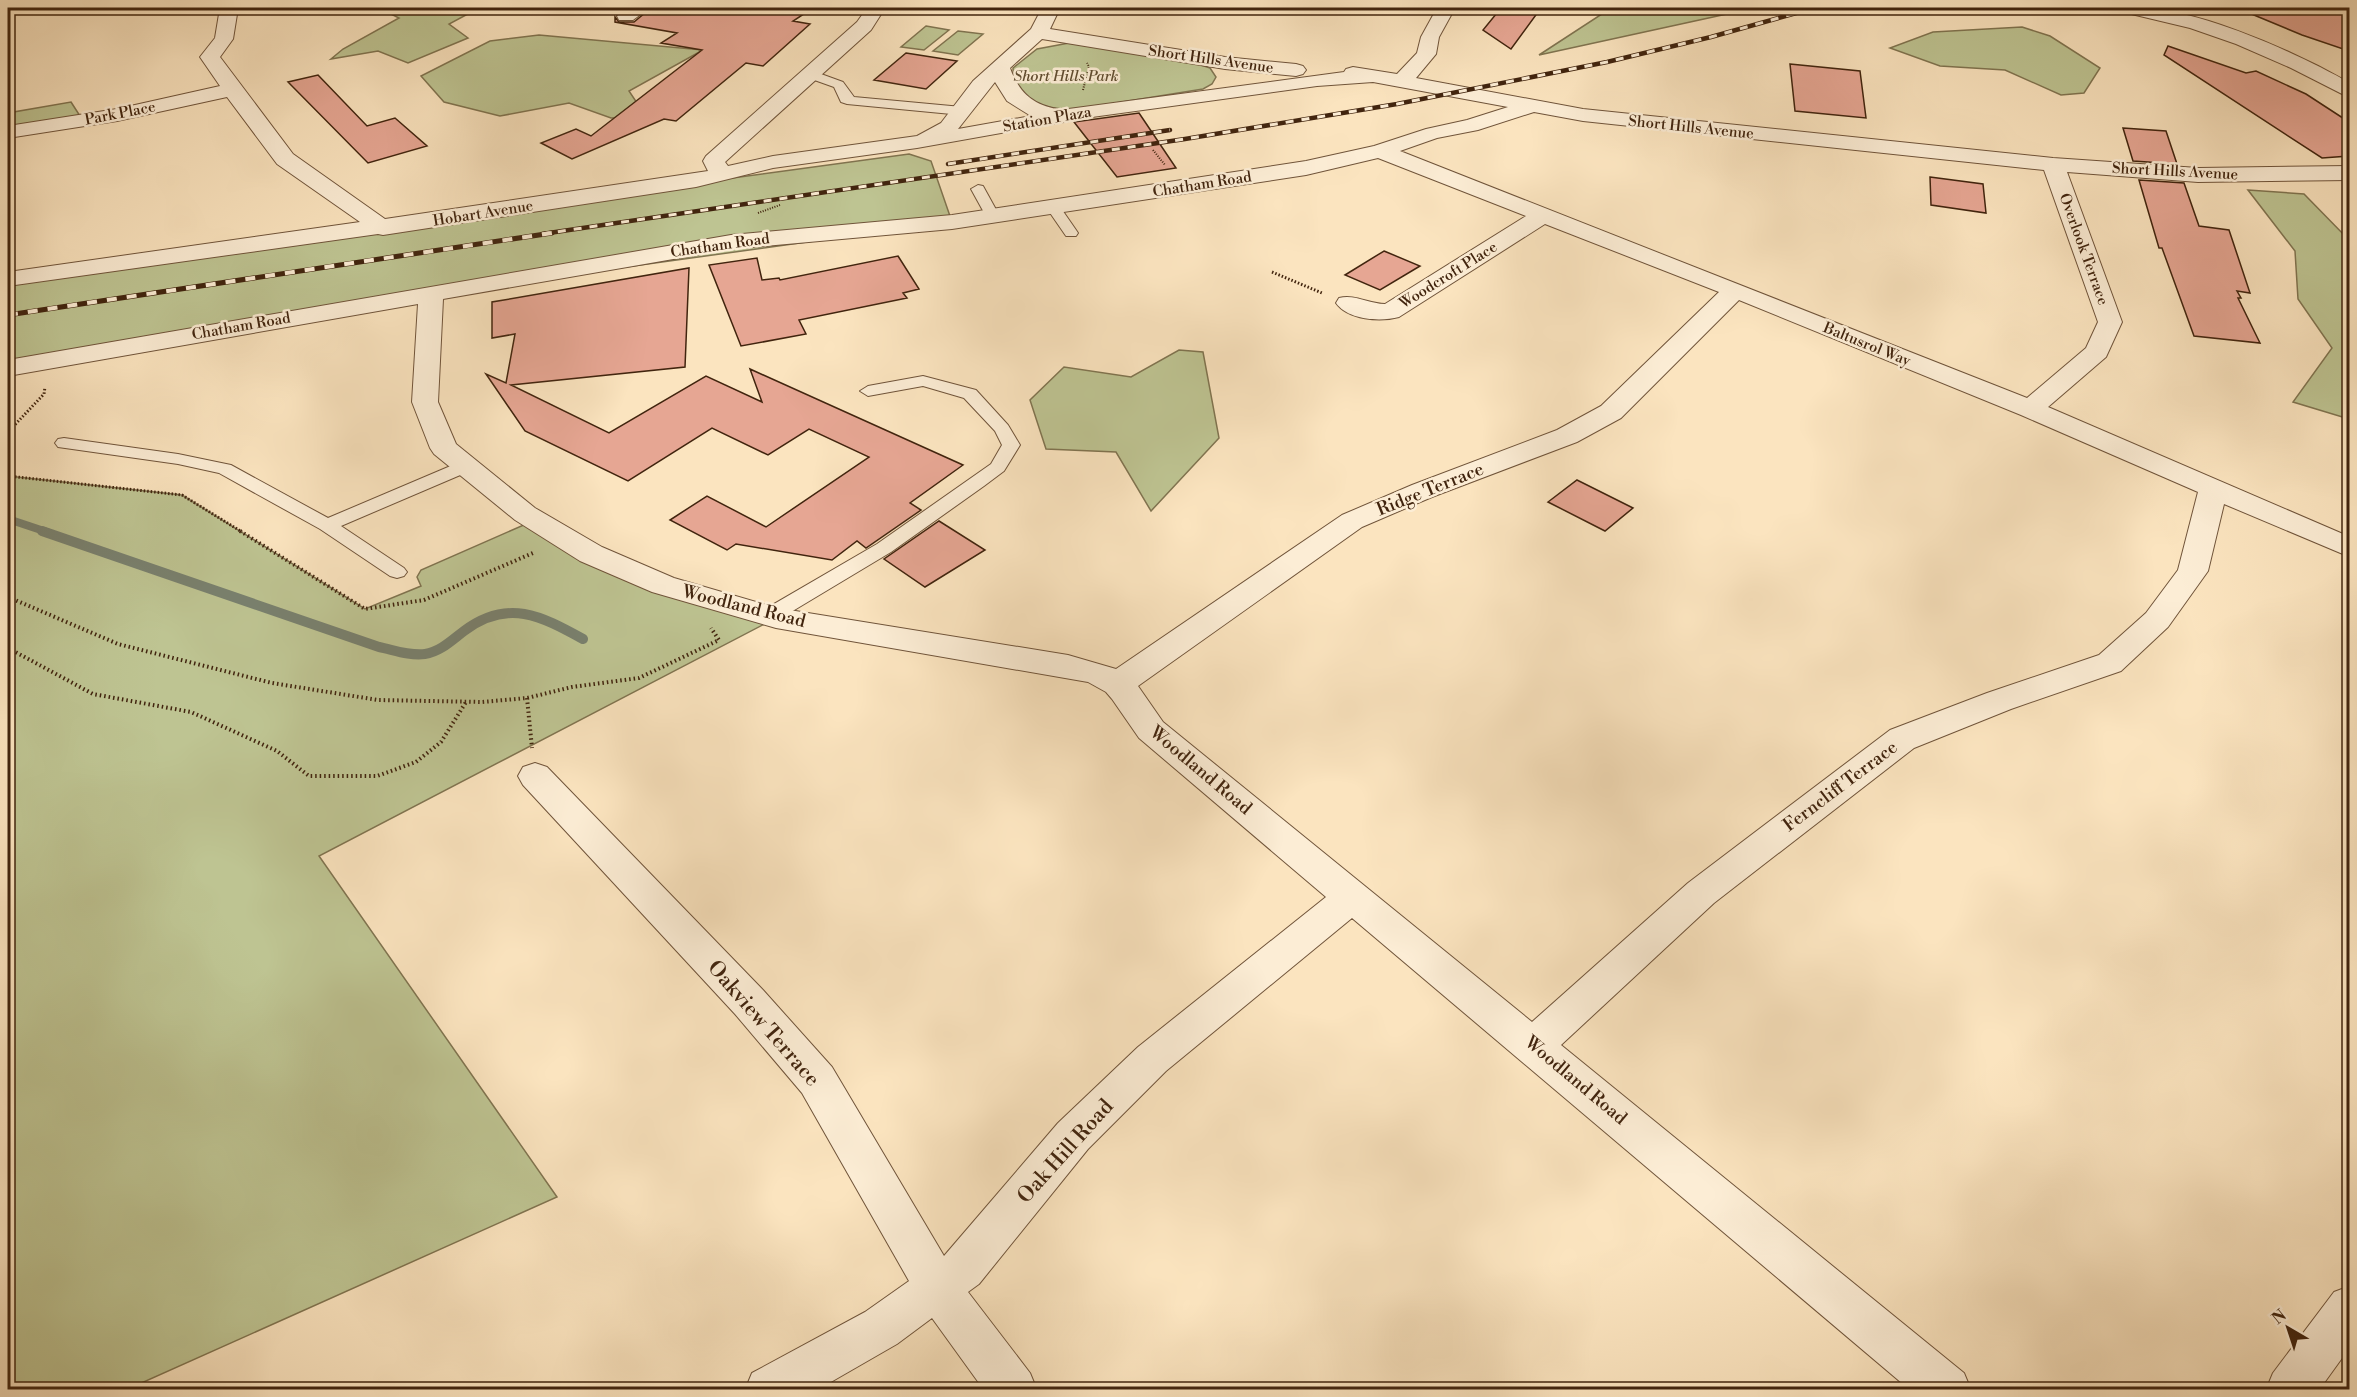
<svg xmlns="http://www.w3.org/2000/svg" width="2357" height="1397" font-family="'Libre Bodoni',serif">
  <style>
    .green { fill: #bec492; stroke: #807450; stroke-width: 1.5 }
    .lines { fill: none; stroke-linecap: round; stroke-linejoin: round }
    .stream-far1 { stroke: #79816f; stroke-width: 8 }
    .stream { stroke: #79816f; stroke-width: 10 }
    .building { fill: #e6a693; stroke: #41240e; stroke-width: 1.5 }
    .service-casing { stroke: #70543a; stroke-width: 2 }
    .minor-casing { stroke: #70543a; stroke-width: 2 }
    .path-far2 { stroke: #41240e; stroke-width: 2; stroke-dasharray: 1 1.5; stroke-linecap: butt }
    .path-far1 { stroke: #41240e; stroke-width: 3; stroke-dasharray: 1.5 2; stroke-linecap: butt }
    .path { stroke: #41240e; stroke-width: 4; stroke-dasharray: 1.5 3; stroke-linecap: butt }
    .service { fill: #fcedd5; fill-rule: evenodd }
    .minor { fill: #fcedd5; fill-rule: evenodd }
    .rail-far1-casing { stroke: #41240e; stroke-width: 4.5 }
    .rail-casing { stroke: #41240e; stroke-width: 5 }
    .rail-far1 { stroke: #fcedd5; stroke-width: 3; stroke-dasharray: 8; stroke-linecap: butt }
    .rail { stroke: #fcedd5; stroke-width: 4; stroke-dasharray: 10; stroke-linecap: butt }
    .labels { text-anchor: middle; stroke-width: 5; stroke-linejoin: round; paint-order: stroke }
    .far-street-label { font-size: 15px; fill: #41240e; stroke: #fcedd5 }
    .far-park-label { font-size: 15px; font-style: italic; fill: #604c2f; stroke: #fcedd5 }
    .street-label { font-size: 18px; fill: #41240e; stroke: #fcedd5 }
    .near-street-label { font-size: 21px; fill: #41240e; stroke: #fcedd5 }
  </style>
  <rect width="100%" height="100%" fill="#fbe4bf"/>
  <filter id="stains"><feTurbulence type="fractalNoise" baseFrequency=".00333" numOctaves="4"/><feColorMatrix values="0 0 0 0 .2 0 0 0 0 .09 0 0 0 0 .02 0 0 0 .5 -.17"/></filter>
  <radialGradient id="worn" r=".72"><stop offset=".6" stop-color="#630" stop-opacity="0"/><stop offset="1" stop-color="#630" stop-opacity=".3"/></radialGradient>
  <path class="green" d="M364,8H479L449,24L468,38L408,63L378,51L331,59L343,49L399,18L383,10L350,11Z
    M1611,8H1748L1736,12L1539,55Z
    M926,26L949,30L924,50L901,47Z
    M2022,27L2050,36L2100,68L2084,93L2061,95L2005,70L1940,66L1890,48L1933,32Z
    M958,31L983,34L958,55L933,51Z
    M539,35L703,50L629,91L647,118H611L569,103L500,116L444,102L421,76L490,41Z
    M1069,43L1192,62L1210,68L1216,77L1212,84L1203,89L1072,110C1049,108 1030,107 1018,86C1014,79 1013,76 1013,68L1037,49Z
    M71,102L80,116L8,128V113Z
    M909,154L931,161L952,222L539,279L8,368V276Z
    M2248,190L2304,194L2349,240V419L2293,402L2332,348L2298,299L2295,251Z
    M1179,350L1203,352L1219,438L1151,511L1116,452L1046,449L1030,400L1064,367L1131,377Z
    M8,476L182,495L365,609L421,586L417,577L421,570L535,520L591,554L776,618L319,856L557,1197L128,1389L8,1390Z"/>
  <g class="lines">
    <path class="stream-far1" d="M8,519L47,532"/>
    <path class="stream" d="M42,531L379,647C394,650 409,656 425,654C440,652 452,640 464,631C508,598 541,616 583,639"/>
  </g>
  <path class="building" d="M651,8H813L793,21L810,24L763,66L746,63L676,121L664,119L572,159L541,143L576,129L591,136L702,50L661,43L677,33L615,22V17L619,22H634Z
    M1501,8H1541L1511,49L1483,30Z
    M2237,8H2349V51L2302,35Z
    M2168,46L2246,73L2256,71L2306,94L2349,122V156L2322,158L2164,55Z
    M906,53L957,61L926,89L874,80Z
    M1790,64L1860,71L1866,118L1795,111Z
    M318,75L367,126L395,118L427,146L368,163L288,82Z
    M1139,113L1176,168L1117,177L1074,122Z
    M2123,128L2166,131L2177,164L2133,161Z
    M1930,177L1983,184L1986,213L1931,205Z
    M2139,180L2184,183L2199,226L2229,230L2250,293L2237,291L2241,298H2238L2260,343L2194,336L2162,248H2159Z
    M1384,251L1420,266L1380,290L1345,275Z
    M898,256L919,289L903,293L907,298L799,320L806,334L741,346L709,265L757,258L762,280L779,278L780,280Z
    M689,268L685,367L511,385L609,433L706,376L762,402L750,369L963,465L910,503L921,510L866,548L857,541L832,560L736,544L727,550L670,520L707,496L766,527L869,457L809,429L768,455L712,428L628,481L525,431L486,374L506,383L515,334L492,338V302Z
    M1577,480L1633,508L1605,531L1548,502Z
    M939,521L985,550L925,587L884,559Z"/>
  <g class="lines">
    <g class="service-casing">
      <path id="service" d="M810,70L843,82L854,97L962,107L969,111L962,115L847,104L841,102L834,87L806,77L804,74L806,71Z
        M978,185L983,186L999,215L997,218L992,219L987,218L971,189Z
        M1053,203L1058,204L1076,230L1078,233L1076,236H1066L1046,207Z
        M923,376L976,390L1008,425L1020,445L1004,471L984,486L891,552L776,621L769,623L762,621L759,616L762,611L877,544L991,464L1002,445L995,431L964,398L923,386L868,396L860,391L868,386Z
        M64,438L178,454L231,465L328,518L460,462H472L475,466L472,470L341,526L404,568L407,572L404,576L397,578L390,576L320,529L219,473L178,464L58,447L55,443L58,439Z"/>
    </g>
    <g class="minor-casing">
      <path id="minor" d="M220,8H238L233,39L220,57L293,154L385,219L708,171L703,161L706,156L857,22L867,8H885L871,30L725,162L728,166L773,156L917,136L941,123L973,81L1031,29L1042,8H1060L1050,29L1225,57L1296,64L1303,66L1306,70L1303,74L1296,76L1225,69L1042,39L1010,68C1020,95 1034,105 1061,110L1344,72L1346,69L1353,67L1397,74L1417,53L1421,37L1437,8H1455L1439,37L1436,54L1416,78L1583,109L2053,158L2198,168L2350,166V180L2198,182L2067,172L2122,322L2106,357L2048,407L2350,537V557L2224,504L2208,571L2168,627L2121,671L2011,709L1914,748L1714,903L1561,1045L1964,1373L1971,1390H1910L1352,918L1166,1071L1088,1149L979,1284L968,1292L1030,1373L1037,1390H984L932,1318L897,1344L817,1390H745L752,1373L865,1312L909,1281L802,1093L735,1014L523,785L518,776L523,767L535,763L547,767L763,990L832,1067L944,1256L1058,1123L1138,1047L1326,897L1139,738L1112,699L1106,692L1088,682L776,628L652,592L580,561L515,520L434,454L430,448L412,402L418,304L8,376V360L731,235L952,215L1306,161L1374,146L1426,129L1467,120L1508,107L1373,82L1317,86L1092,117L917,148L773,168L696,187L383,235L378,234L8,286V272L360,222L277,164L227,97L117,121L8,138V126L117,109L220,86L200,57L215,38ZM995,82L1007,101L1031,116L958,129ZM1534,112L1583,121L2044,170L2098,322L2086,348L2027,398L1400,151L1437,138L1478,130ZM1378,158L1526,216L1385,304C1369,304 1355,294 1339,298L1336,303C1348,320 1380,322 1399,317L1545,224L1719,292L1601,406L1557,430L1412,485L1342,515L1116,669L1068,655L777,608L674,578L602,547L535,508L456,444L438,402L443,299L731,249L952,229L1306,175ZM1739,300L2021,415L2198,492L2178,570L2146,613L2099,655L1987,693L1890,730L1688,883L1532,1022L1163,722L1138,686L1362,527L1432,497L1577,442L1621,418Z
        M628,8H649L633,20H619L617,16Z
        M2120,8C2184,1 2293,51 2350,83V98L2291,68L2236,44L2190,28L2123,12Z
        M2350,1286V1347L2319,1390H2266L2273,1373L2334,1292Z"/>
    </g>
    <path class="path-far2" d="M1083,90L1089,67L1087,63
      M1153,150L1165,165
      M758,213L780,205"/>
    <path class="path-far1" d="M1272,272L1322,293
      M8,432L44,394L45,387
      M8,476L182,495L242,532"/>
    <path class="path" d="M240,531L365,609L424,600L533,553
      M8,597L118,644L272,683L378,700L482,702L527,698L572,687L639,678L719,640L711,628
      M8,648L93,694L191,712L277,751L309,776H377L416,762L441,742L466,702
      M527,698L532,748"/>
    <use href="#service" class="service"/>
    <use href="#minor" class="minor"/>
    <g class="rail-far1-casing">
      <path id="rail-far1" d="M948,164L1170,130
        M542,234L1185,139L1397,104L1607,62L1711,37L1814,8"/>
    </g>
    <g class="rail-casing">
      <path id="rail" d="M8,315L552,233"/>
    </g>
    <use href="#rail-far1" class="rail-far1"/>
    <use href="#rail" class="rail"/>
  </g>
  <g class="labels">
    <g class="far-street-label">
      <text transform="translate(1211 59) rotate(8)" y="5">Short Hills Avenue</text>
      <text transform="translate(120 113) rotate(-11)" y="5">Park Place</text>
      <text transform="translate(1047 119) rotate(-10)" y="5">Station Plaza</text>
      <text transform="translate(1691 127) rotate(6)" y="5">Short Hills Avenue</text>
      <text transform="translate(2175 171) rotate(3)" y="5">Short Hills Avenue</text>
      <text transform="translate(1202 184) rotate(-9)" y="5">Chatham Road</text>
      <text transform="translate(483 213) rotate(-9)" y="5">Hobart Avenue</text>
      <text transform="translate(720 245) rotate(-8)" y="5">Chatham Road</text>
      <text transform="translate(2084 249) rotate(70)" y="5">Overlook Terrace</text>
      <text transform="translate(1448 275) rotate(-32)" y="5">Woodcroft Place</text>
      <text transform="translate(241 326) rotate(-10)" y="5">Chatham Road</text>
      <text transform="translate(1867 344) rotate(22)" y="5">Baltusrol Way</text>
    </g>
    <g class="far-park-label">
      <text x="1066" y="81">Short Hills Park</text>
    </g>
    <g class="street-label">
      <text transform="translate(1430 489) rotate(-22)" y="6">Ridge Terrace</text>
      <text transform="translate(744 606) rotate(14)" y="6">Woodland Road</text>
      <text transform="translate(1201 770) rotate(40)" y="6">Woodland Road</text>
      <text transform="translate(1840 786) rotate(-37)" y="6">Ferncliff Terrace</text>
      <text transform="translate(1576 1080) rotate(40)" y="6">Woodland Road</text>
    </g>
    <g class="near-street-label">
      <text transform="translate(764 1023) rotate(49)" y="7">Oakview Terrace</text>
      <text transform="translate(1065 1151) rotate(-48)" y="7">Oak Hill Road</text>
    </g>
  </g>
  <rect width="2357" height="1397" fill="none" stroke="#fbe4bf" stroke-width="30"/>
  <rect x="9" y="9" width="2339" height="1379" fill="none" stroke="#41240e" stroke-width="3"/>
  <rect x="15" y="15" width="2327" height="1367" fill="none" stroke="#41240e" stroke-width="1.5"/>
  <g transform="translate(2288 1328) rotate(321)" stroke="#fcedd5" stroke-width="4.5" paint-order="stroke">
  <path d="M0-4.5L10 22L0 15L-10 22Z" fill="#41240e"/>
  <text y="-9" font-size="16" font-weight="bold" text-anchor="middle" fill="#41240e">N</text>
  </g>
  <rect width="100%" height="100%" filter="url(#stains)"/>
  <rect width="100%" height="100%" fill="url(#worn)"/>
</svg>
